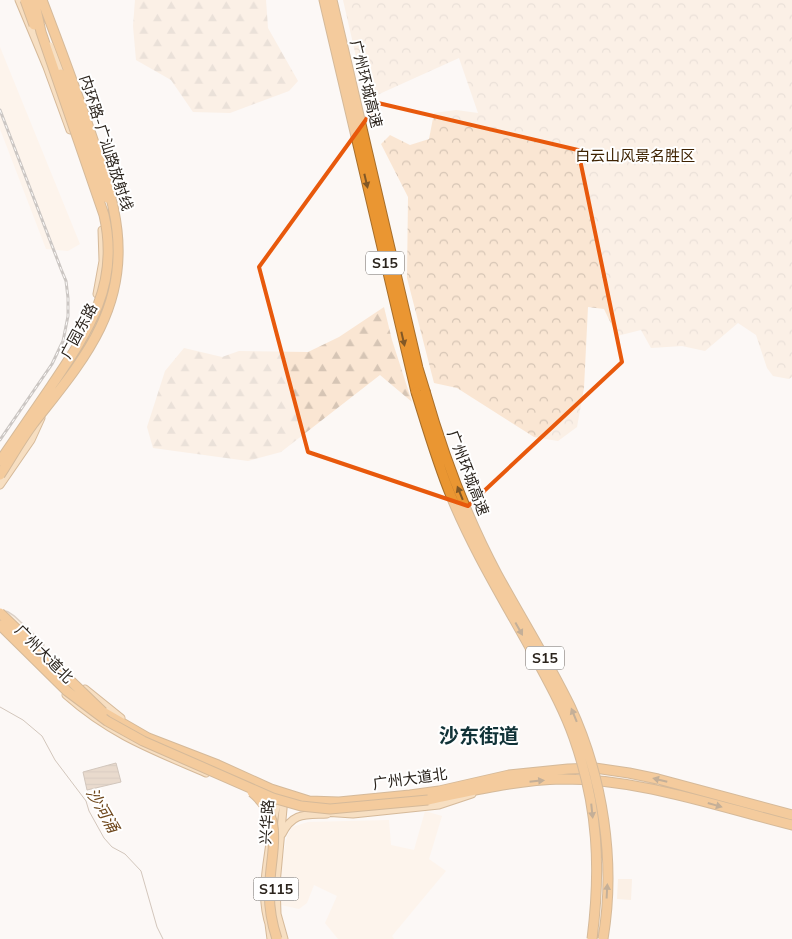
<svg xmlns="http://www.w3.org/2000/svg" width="792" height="939" font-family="Mulish,'Noto Sans SC',sans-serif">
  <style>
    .built { fill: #ffefe0 }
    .forest { fill: url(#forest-firs) }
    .park { fill: url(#park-crowns) }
    .pitch { fill: #fae6d3 }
    .water { fill: url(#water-rules); stroke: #a08a76 }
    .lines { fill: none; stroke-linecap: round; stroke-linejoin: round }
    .stream { stroke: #a08a76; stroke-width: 1 }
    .secondary-casing { stroke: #b3a18f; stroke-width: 9 }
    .primary-casing { stroke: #a76e2a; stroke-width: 9 }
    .highway-casing { stroke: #a76e2a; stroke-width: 11 }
    .secondary { stroke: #f9e0c2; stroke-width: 6 }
    .primary { stroke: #f2c084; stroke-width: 7 }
    .highway { stroke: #ea9632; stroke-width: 9 }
    .rail-casing { stroke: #918b86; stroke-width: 3 }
    .rail { stroke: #fff; stroke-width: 1; stroke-dasharray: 4; stroke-linecap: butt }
    .primary-bridge-casing { stroke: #a76e2a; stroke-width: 9; stroke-linecap: butt }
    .highway-bridge-casing { stroke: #a76e2a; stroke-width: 11; stroke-linecap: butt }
    .primary-bridge { stroke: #f2c084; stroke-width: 7 }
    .highway-bridge { stroke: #ea9632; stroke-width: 9 }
    .oneway { fill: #805726 }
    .marked { fill: none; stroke: #e8590c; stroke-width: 4; stroke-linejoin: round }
    .labels { text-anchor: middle; stroke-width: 4; stroke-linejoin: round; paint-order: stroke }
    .shield { fill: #fff; stroke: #6a6560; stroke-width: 1 }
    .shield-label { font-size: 14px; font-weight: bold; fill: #2a231c }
    .street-label { font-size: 15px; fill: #2a231c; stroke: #fff }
    .park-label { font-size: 15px; fill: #3e2201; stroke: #fff }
    .water-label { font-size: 16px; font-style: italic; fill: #6e471c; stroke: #fff }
    .district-label { font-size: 20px; font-weight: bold; fill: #103237; stroke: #fff }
  </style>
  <defs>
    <pattern id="forest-firs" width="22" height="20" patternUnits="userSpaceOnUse" patternTransform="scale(1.25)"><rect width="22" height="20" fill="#fae6d3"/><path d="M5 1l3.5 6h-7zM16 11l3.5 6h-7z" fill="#d6c5b5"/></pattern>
    <pattern id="park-crowns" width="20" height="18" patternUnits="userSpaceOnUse" patternTransform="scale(1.25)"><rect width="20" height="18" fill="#fae6d3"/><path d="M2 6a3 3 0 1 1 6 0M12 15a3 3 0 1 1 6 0" fill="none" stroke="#d6c5b5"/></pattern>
    <pattern id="water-rules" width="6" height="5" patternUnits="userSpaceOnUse" patternTransform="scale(1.25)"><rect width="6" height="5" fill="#d2b69c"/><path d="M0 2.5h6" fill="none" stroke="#b49c86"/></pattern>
  </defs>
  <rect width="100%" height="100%" fill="#fcf8f5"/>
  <path class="built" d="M0,47L80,244L68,251L46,249L0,129Z
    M425,811L442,816L429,859L446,871L392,936L394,939H338L325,923L337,896L314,885L307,903L299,909L281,905V867L287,836L292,827L308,822L389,820L391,845L414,850Z"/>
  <path class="forest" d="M135,0H266L268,28L298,81L289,91L230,113L193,112L171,80L136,60L133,26Z
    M384,307L392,340L412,402L380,375L281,452L248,461L153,448L147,427L165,371L184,348L222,357L239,351L308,352L339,337Z"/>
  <path class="park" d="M343,0H792V377L789,379L773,376L767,368L756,335L738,323L705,351L682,346L651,348L641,330L617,336L604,309L588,307L584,388L577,427L558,441L534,437L457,388L434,383L407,278L408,197L381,144L390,135L410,145L429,139L434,113L456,110L478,113L459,58L366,100Z"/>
  <path class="pitch" d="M618,879H632L631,900L617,899Z"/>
  <path class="water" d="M116,763L121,782L87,790L83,772Z"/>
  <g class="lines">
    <path class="stream" d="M0,707L23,720L42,736L55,760L86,801L89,811L104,838L112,847L125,854L141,871L157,927L163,939"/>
    <g class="secondary-casing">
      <path id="secondary" d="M6,615L12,619L40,645"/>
    </g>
    <g class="primary-casing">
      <path id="primary" d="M19,0L47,67L70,130
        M97,294L103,261L102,230
        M54,390C91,338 115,302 113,236
        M0,485L31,440L41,418
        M30,648L50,668L58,671
        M85,689L121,718
        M66,695C111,735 153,750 206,773
        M323,812L353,814L439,805L472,794
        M273,823L277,802L280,798
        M282,834C293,812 305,815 327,814
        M270,843C266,871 260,899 270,927
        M269,924L271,939
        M284,939L277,914L276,884L284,798"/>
    </g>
    <g class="highway-casing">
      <path id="highway" d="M324,0L416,392
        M332,0L418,368L425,391
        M103,712L148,738L218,765L271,789L309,801L339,802L410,795L439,791L509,775L568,769L595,768L629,773L658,779L792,815
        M428,800C471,791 517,780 562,779C641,779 716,806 792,825"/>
    </g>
    <use href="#secondary" class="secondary"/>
    <use href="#primary" class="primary"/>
    <use href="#highway" class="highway"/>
    <g class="rail-casing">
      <path id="rail" d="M0,110L61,269L66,281L68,298V316L63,341L52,364L0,440"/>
    </g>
    <use href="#rail" class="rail"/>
    <g class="primary-bridge-casing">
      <path id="primary-bridge" d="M50,46L62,78"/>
    </g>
    <g class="highway-bridge-casing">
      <path id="highway-bridge" d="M25,0L34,25
        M61,74L107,198
        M425,391C443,454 466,516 497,574C521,618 548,661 570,706C603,777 616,862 603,939
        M416,392C427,427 437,462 451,496C473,550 505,602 533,653C548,681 564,709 574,738C598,806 601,868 592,939
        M0,461C18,435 35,410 52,385C89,330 120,284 104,215L41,32L34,0
        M0,475C11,458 21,440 33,424C57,393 83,363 100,328C135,256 113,198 89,128C74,85 58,42 42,0
        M0,613L103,712
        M0,625L67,691L107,721L143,741L273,798L301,806L330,809L428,800
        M252,792C284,819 272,845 270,881C268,901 271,921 277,939"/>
    </g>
    <use href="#primary-bridge" class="primary-bridge"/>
    <use href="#highway-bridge" class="highway-bridge"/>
  </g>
  <defs><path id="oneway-solid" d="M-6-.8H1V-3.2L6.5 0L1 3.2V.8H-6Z" transform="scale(1.25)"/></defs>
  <g class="oneway">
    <use href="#oneway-solid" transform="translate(366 181) rotate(77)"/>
    <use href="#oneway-solid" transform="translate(403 339) rotate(77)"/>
    <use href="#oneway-solid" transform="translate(460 493) rotate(-112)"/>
    <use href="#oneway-solid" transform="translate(519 629) rotate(61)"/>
    <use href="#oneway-solid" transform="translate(574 715) rotate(-112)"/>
    <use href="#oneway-solid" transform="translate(660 780) rotate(-166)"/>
    <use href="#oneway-solid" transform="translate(537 781) rotate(-6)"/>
    <use href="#oneway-solid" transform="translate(715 805) rotate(16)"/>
    <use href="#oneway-solid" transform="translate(592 811) rotate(84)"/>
    <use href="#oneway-solid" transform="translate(607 891) rotate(-87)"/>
  </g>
  <path d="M0 0H792V939H0ZM378,103L578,150L622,362L468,506L308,452L259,267Z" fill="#fcf8f5" fill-opacity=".55" fill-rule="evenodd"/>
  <path class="marked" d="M378,103L578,150L622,362L468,506L308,452L259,267Z"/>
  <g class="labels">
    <g class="shield">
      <rect x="366" y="251.5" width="38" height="23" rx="4"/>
      <rect x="526" y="646.5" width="38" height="23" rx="4"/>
      <rect x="253.5" y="877.5" width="45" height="23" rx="4"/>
    </g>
    <g class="shield-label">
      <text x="385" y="268">S15</text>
      <text x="545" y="663">S15</text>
      <text x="276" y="894">S115</text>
    </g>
    <g class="street-label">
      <text transform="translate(366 84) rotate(76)" y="5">广州环城高速</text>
      <text transform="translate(106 143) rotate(72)" y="5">内环路-广汕路放射线</text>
      <text transform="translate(79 331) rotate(-62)" y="5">广园东路</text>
      <text transform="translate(468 473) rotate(69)" y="5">广州环城高速</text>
      <text transform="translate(44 654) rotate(45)" y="5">广州大道北</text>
      <text transform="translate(410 779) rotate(-8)" y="5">广州大道北</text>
      <text transform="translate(267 822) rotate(-86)" y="5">兴华路</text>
    </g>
    <g class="park-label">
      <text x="635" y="161">白云山风景名胜区</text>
    </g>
    <g class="water-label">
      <text transform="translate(103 810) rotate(60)" y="6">沙河涌</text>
    </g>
    <g class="district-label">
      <text x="479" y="743">沙东街道</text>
    </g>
  </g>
</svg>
